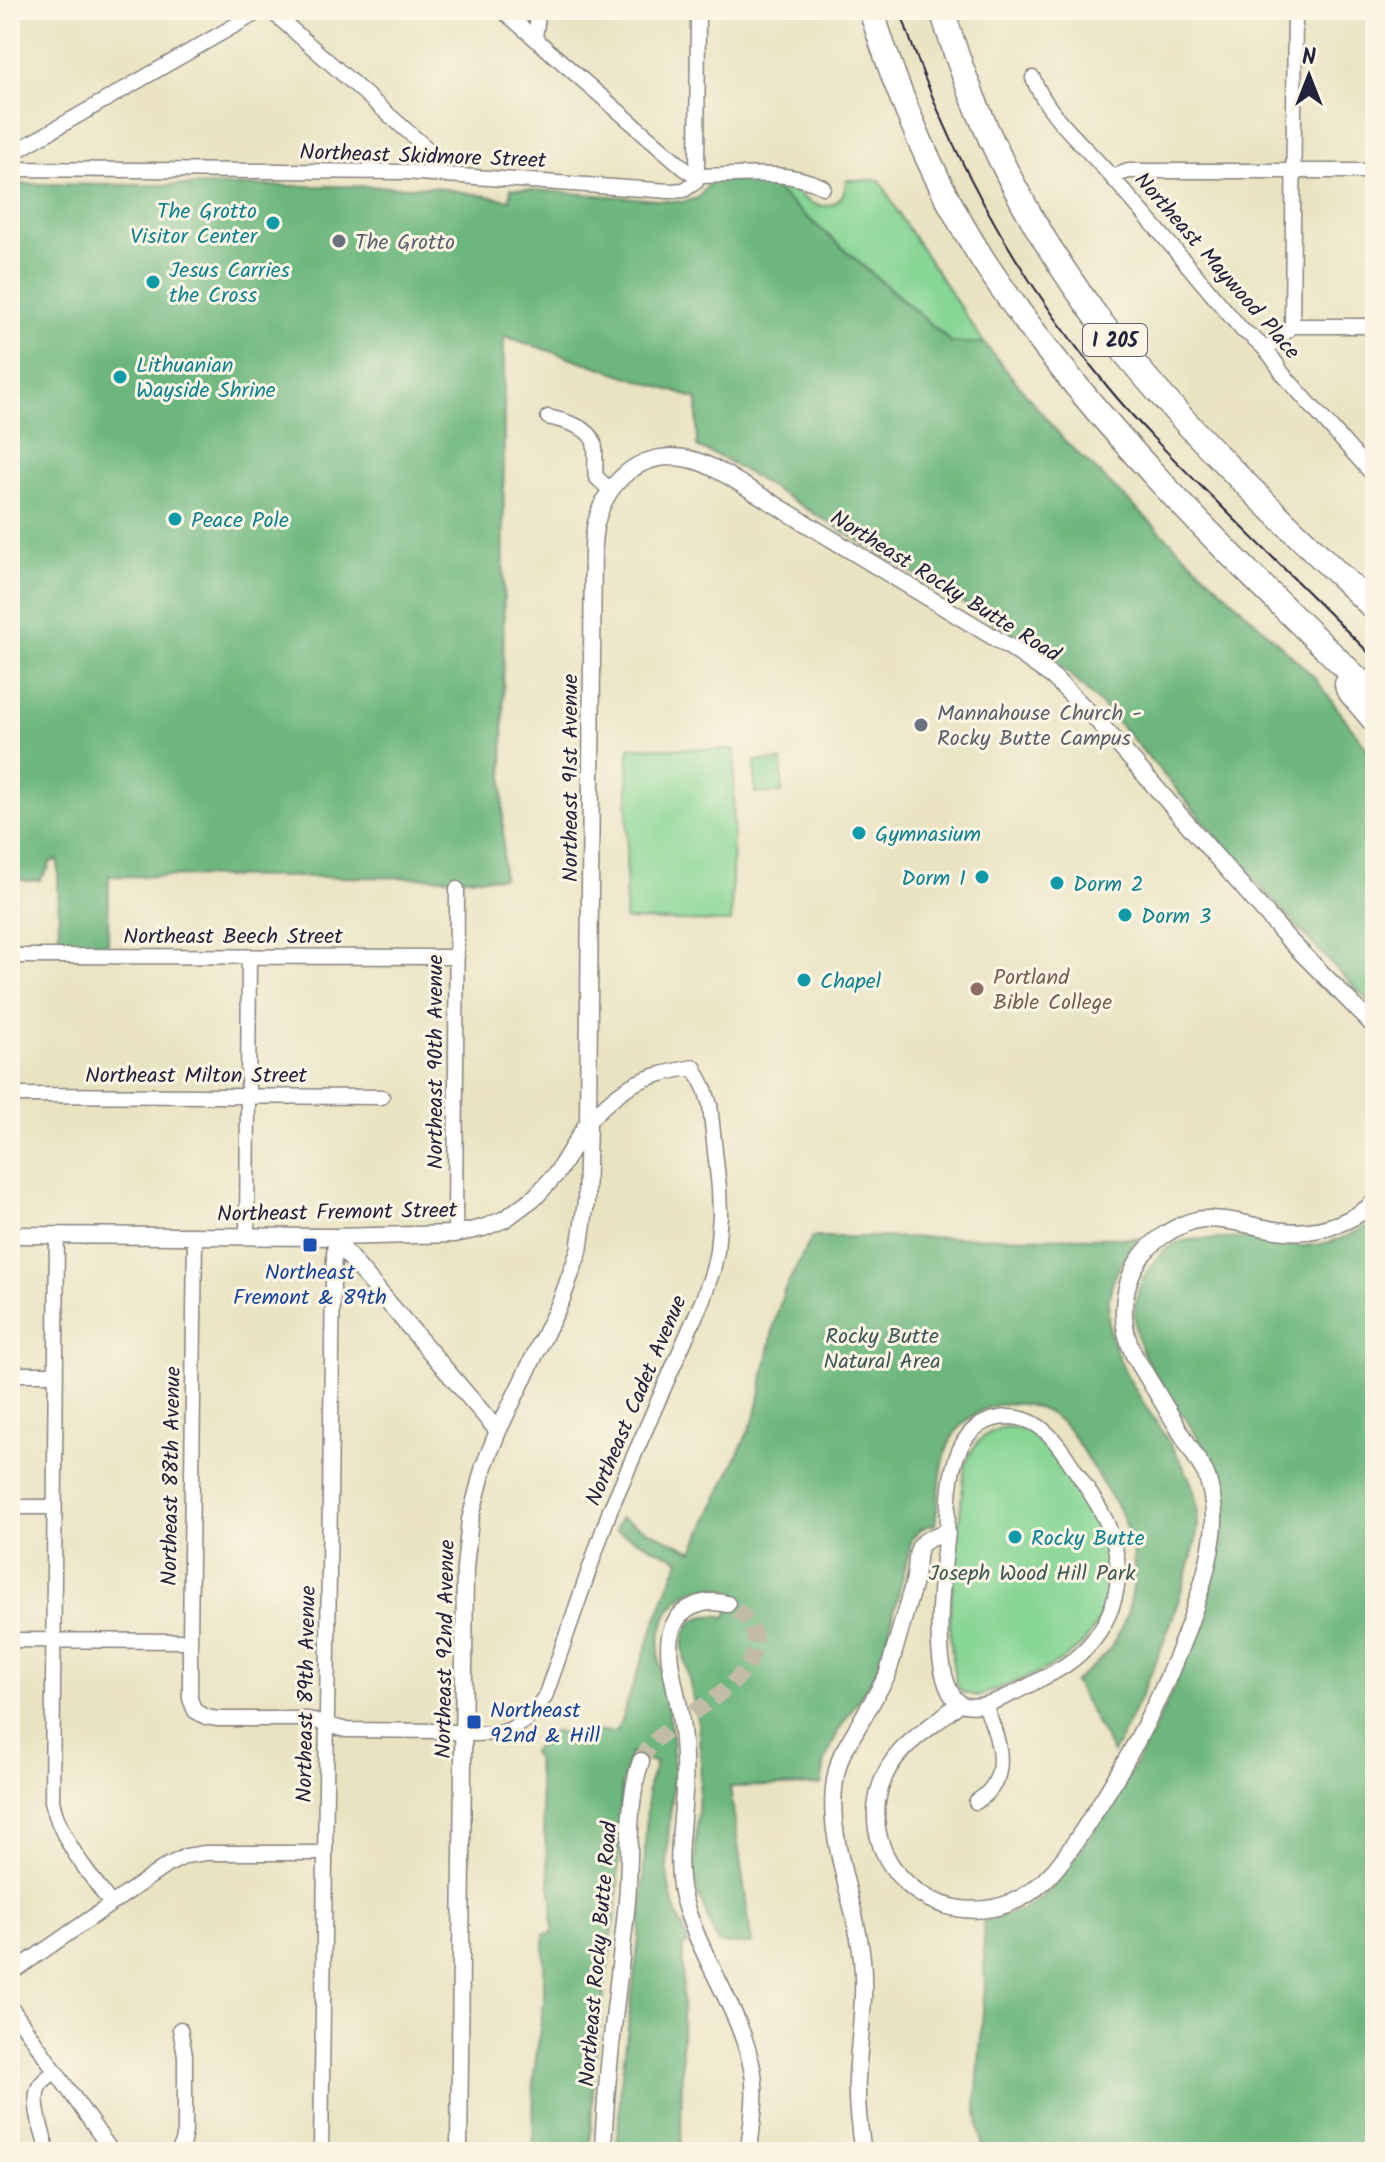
<svg xmlns="http://www.w3.org/2000/svg" width="1385" height="2162" font-family="Kalam,sans-serif">
  <style>
    .green { fill: #87d695; stroke: #547c68; stroke-width: 2 }
    .forest { fill: #6db77e; stroke: #486c5c; stroke-width: 2 }
    .lines { fill: none; stroke-linecap: round; stroke-linejoin: round }
    .tertiary-tunnel { stroke: #c2bca7; stroke-width: 16; stroke-dasharray: 16 8; stroke-linecap: butt }
    .minor-casing { stroke: #86827e; stroke-width: 17 }
    .tertiary-casing { stroke: #86827e; stroke-width: 19 }
    .motorway-casing { stroke: #86827e; stroke-width: 27 }
    .minor { stroke: #fff; stroke-width: 14 }
    .tertiary { stroke: #fff; stroke-width: 16 }
    .motorway { stroke: #fff; stroke-width: 24 }
    .tram { stroke: #22223b; stroke-width: 2 }
    .culture-dot { fill: #0f9aa8; stroke: #fcf5e5; stroke-width: 3 }
    .worship-dot { fill: #6b7280; stroke: #fcf5e5; stroke-width: 3 }
    .education-dot { fill: #8d6e63; stroke: #fcf5e5; stroke-width: 3 }
    .transit-dot { fill: #1a4fb4; stroke: #fcf5e5; stroke-width: 3 }
    .labels { text-anchor: middle; stroke-width: 6; stroke-linejoin: round; paint-order: stroke }
    .shield { fill: #fcf5e5; stroke: #63616e; stroke-width: 2 }
    .shield-label { font-size: 20px; font-weight: bold; fill: #22223b }
    .street-label { font-size: 22px; fill: #22223b; stroke: #fcf5e5 }
    .culture-label { font-size: 22px; fill: #0d838f; stroke: #fcf5e5; text-anchor: start }
    .worship-label { font-size: 22px; fill: #5b616d; stroke: #fcf5e5; text-anchor: start }
    .education-label { font-size: 22px; fill: #785e54; stroke: #fcf5e5; text-anchor: start }
    .transit-label { font-size: 22px; fill: #164399; stroke: #fcf5e5 }
    .park-label { font-size: 22px; fill: #405856; stroke: #fcf5e5 }
  </style>
  <rect width="100%" height="100%" fill="#fcf5e5"/>
  <filter id="ink" filterUnits="userSpaceOnUse"><feTurbulence type="fractalNoise" baseFrequency=".0125" numOctaves="2"/><feDisplacementMap in="SourceGraphic" scale="16" xChannelSelector="R" yChannelSelector="G"/><feConvolveMatrix kernelMatrix="1 2 1 2 8 2 1 2 1" color-interpolation-filters="sRGB"/></filter>
  <filter id="wash" filterUnits="userSpaceOnUse"><feTurbulence type="fractalNoise" baseFrequency=".006" numOctaves="4" result="noise"/><feDisplacementMap in="SourceGraphic" scale="32" xChannelSelector="R" yChannelSelector="G"/><feGaussianBlur stdDeviation="1.8" result="paint"/><feColorMatrix in="noise" values="0 0 0 0 0 0 0 0 0 0 0 0 0 0 0 0 0 1.4 0 .05"/><feComposite in="paint" operator="in"/></filter>
  <g filter="url(#wash)">
    <rect width="100%" height="100%" fill="#eae3c2"/>
    <path class="green" d="M764,180H783C796,192 815,214 835,203C843,198 846,190 846,180H880L901,218L984,343H953Z
      M629,747L735,750L731,922L625,920Z
      M755,761H782V793H755Z
      M1005,1427L1026,1429L1045,1444L1093,1515C1120,1564 1114,1625 1065,1658C1039,1675 1008,1684 980,1696C974,1695 966,1695 961,1691C951,1681 950,1627 950,1612L965,1466C972,1446 983,1432 1005,1427Z"/>
    <path class="forest" d="M713,179L764,180L952,343H984L1064,440L1314,677L1375,759V1008C1309,943 1249,874 1189,804C1142,750 1100,698 1045,653L724,459L697,447V399L504,336L503,878L109,876L108,943H59L58,860L50,862L48,869L40,880C27,882 20,881 10,874V184L434,187L510,200L511,188L683,202L698,198Z
      M1375,1220V2152H983L976,2105L985,1984L983,1921C1007,1916 1029,1909 1048,1892C1064,1877 1076,1857 1088,1839C1140,1766 1179,1688 1206,1602C1216,1570 1227,1536 1223,1501C1215,1442 1164,1400 1141,1348C1131,1324 1133,1294 1147,1272C1167,1239 1182,1239 1218,1239C1230,1239 1242,1238 1254,1239C1266,1240 1278,1245 1290,1246C1320,1248 1351,1238 1375,1220Z
      M812,1237L1138,1238C1075,1316 1124,1371 1168,1441C1184,1465 1198,1489 1198,1519C1198,1539 1191,1560 1185,1579C1167,1640 1143,1696 1113,1753L1074,1682C1088,1671 1103,1659 1113,1644C1136,1605 1142,1558 1122,1516C1115,1501 1106,1488 1097,1475C1086,1458 1077,1438 1063,1424C1031,1393 978,1397 953,1436C939,1459 939,1499 935,1525C924,1525 918,1530 912,1539L886,1644L875,1674L838,1731L825,1761L821,1785L730,1787L752,1944H718L699,1896L694,1874L701,1763L698,1723L683,1650C683,1621 699,1612 726,1617L736,1593C719,1586 700,1584 684,1595C667,1607 659,1628 659,1648C658,1660 662,1673 664,1685C669,1709 673,1733 673,1758C675,1798 664,1840 668,1880C671,1903 681,1923 689,1944L683,1945L681,2152H617L621,2083L642,1914L648,1786L656,1763L630,1753L622,1783L617,1899L594,2066L590,2152H533L534,2073L544,2001V1934L553,1933L552,1900L536,1758L531,1752L552,1732L617,1731L668,1587L680,1560L615,1530L621,1518L693,1551L756,1415L775,1321L784,1291Z"/>
  </g>
  <g filter="url(#ink)">
    <g class="lines">
      <path class="tertiary-tunnel" d="M641,1761C646,1751 652,1743 660,1736C687,1712 763,1679 754,1636C751,1620 740,1611 727,1604"/>
      <g class="minor-casing">
        <path id="minor" d="M270,10L431,152L436,162L438,173
          M502,10L685,169L697,176C738,176 785,168 823,187
          M535,37L539,10
          M1033,78C1047,115 1083,144 1109,174C1155,225 1198,278 1242,330C1260,341 1272,355 1282,373L1375,477
          M10,158L20,149L253,15L259,10
          M10,169L405,172L669,191L684,190L696,182L697,176L698,10
          M1112,177L1128,171H1375
          M1292,326L1295,10
          M1267,350L1292,326H1375
          M548,417C562,421 590,426 594,443C597,453 594,466 596,477L610,490
          M10,956L457,957
          M10,1095L382,1097
          M455,1234L457,889
          M57,1235L52,1801C60,1840 88,1871 110,1903
          M195,1235L190,1641V1699L195,1711L206,1717L218,1719H308L346,1730L442,1731L475,1734L496,1733L509,1730L526,1720L545,1697L610,1510L703,1299L713,1270L717,1251L720,1215L719,1188L710,1105L705,1089L694,1067C641,1077 626,1082 588,1122
          M247,1235L249,958
          M10,1374H55
          M10,1507H54
          M947,1532C949,1504 948,1468 963,1443C976,1419 1007,1411 1031,1422C1053,1432 1066,1457 1079,1476C1092,1496 1107,1517 1113,1540C1131,1600 1097,1653 1043,1678C1021,1689 982,1714 959,1703
          M10,1640L190,1641
          M976,1802C983,1797 990,1792 994,1784C1008,1761 994,1727 985,1705
          M10,1974L166,1866L186,1856L205,1853H324
          M10,2006L112,2152
          M48,2152C44,2137 30,2099 40,2085C43,2080 51,2075 55,2071
          M178,2152L183,2142L185,2131V2055L180,2029
          M321,2152L333,1278L335,1237"/>
      </g>
      <g class="tertiary-casing">
        <path id="tertiary" d="M10,1235L335,1237L455,1234L483,1228L505,1219L536,1196L557,1173L585,1127
          M335,1237L346,1253L498,1431
          M727,1604C704,1598 680,1607 672,1629C663,1652 677,1690 680,1714C684,1740 685,1766 684,1793C682,1827 675,1863 683,1897C699,1957 742,2011 753,2073C757,2099 751,2126 749,2152
          M459,2152L465,1568L470,1520L484,1466L498,1431L561,1301L579,1251L586,1202L588,1122L593,545C595,491 636,445 693,460C706,463 717,470 728,476L1013,649L1053,677L1095,718L1289,940L1375,1027
          M603,2152C606,2068 619,1985 627,1901C631,1855 626,1805 641,1761
          M863,2152C859,2128 856,2104 857,2079C859,2037 867,1993 861,1951C852,1885 817,1819 842,1754L887,1676L914,1582C921,1550 908,1544 947,1532C943,1571 927,1677 959,1703C931,1730 894,1744 881,1785C855,1863 935,1932 1010,1903C1050,1888 1072,1846 1095,1812C1135,1749 1168,1686 1192,1616C1201,1590 1210,1562 1213,1534C1216,1513 1213,1494 1206,1474L1134,1355C1114,1313 1124,1262 1164,1235C1176,1227 1190,1220 1204,1219C1225,1218 1245,1224 1265,1228C1305,1237 1343,1229 1375,1202"/>
      </g>
      <g class="motorway-casing">
        <path id="motorway" d="M871,10C898,96 938,193 989,269C1096,429 1237,562 1375,696
          M942,10C977,126 1034,237 1109,333C1188,433 1283,521 1375,609
          M1347,684L1348,689L1375,721"/>
      </g>
      <use href="#minor" class="minor"/>
      <use href="#tertiary" class="tertiary"/>
      <use href="#motorway" class="motorway"/>
      <path class="tram" d="M900,10C945,147 1015,274 1107,386C1143,430 1184,469 1224,509C1274,559 1324,609 1375,659"/>
    </g>
  </g>
  <g class="culture-dot">
    <circle cx="273" cy="223" r="8"/>
    <circle cx="153" cy="282" r="8"/>
    <circle cx="120" cy="377" r="8"/>
    <circle cx="175" cy="519" r="8"/>
    <circle cx="859" cy="833" r="8"/>
    <circle cx="982" cy="877" r="8"/>
    <circle cx="1057" cy="883" r="8"/>
    <circle cx="1125" cy="915" r="8"/>
    <circle cx="804" cy="980" r="8"/>
    <circle cx="1015" cy="1537" r="8"/>
  </g>
  <g class="worship-dot">
    <circle cx="339" cy="241" r="8"/>
    <circle cx="921" cy="725" r="8"/>
  </g>
  <circle class="education-dot" cx="977" cy="989" r="8"/>
  <g class="transit-dot">
    <rect x="302" y="1237" width="16" height="16" rx="4"/>
    <rect x="466" y="1714" width="16" height="16" rx="4"/>
  </g>
  <g class="labels">
    <rect class="shield" x="1083" y="324" width="64" height="32" rx="6"/>
    <g class="shield-label">
      <text x="1115" y="347">I 205</text>
    </g>
    <g class="street-label">
      <text transform="translate(423 155) rotate(2)" y="8">Northeast Skidmore Street</text>
      <text transform="translate(1218 265) rotate(49)" y="8">Northeast Maywood Place</text>
      <text transform="translate(946 585) rotate(32)" y="8">Northeast Rocky Butte Road</text>
      <text transform="translate(569 778) rotate(-90)" y="8">Northeast 91st Avenue</text>
      <text x="233" y="943">Northeast Beech Street</text>
      <text transform="translate(434 1062) rotate(-90)" y="8">Northeast 90th Avenue</text>
      <text x="196" y="1082">Northeast Milton Street</text>
      <text transform="translate(337 1211) rotate(-1)" y="8">Northeast Fremont Street</text>
      <text transform="translate(635 1400) rotate(-67)" y="8">Northeast Cadet Avenue</text>
      <text transform="translate(170 1476) rotate(-89)" y="8">Northeast 88th Avenue</text>
      <text transform="translate(444 1649) rotate(-89)" y="8">Northeast 92nd Avenue</text>
      <text transform="translate(305 1694) rotate(-89)" y="8">Northeast 89th Avenue</text>
      <text transform="translate(597 1954) rotate(-85)" y="8">Northeast Rocky Butte Road</text>
    </g>
    <g class="culture-label">
      <text x="257" y="218" text-anchor="end">The Grotto<tspan x="257" dy="25">Visitor Center</tspan></text>
      <text x="169" y="277">Jesus Carries<tspan x="169" dy="25">the Cross</tspan></text>
      <text x="136" y="372">Lithuanian<tspan x="136" dy="25">Wayside Shrine</tspan></text>
      <text x="191" y="527">Peace Pole</text>
      <text x="875" y="841">Gymnasium</text>
      <text x="966" y="885" text-anchor="end">Dorm 1</text>
      <text x="1073" y="891">Dorm 2</text>
      <text x="1141" y="923">Dorm 3</text>
      <text x="820" y="988">Chapel</text>
      <text x="1031" y="1545">Rocky Butte</text>
    </g>
    <g class="worship-label">
      <text x="355" y="249">The Grotto</text>
      <text x="937" y="720">Mannahouse Church -<tspan x="937" dy="25">Rocky Butte Campus</tspan></text>
    </g>
    <g class="education-label">
      <text x="993" y="984">Portland<tspan x="993" dy="25">Bible College</tspan></text>
    </g>
    <g class="transit-label">
      <text x="310" y="1279">Northeast<tspan x="310" dy="25">Fremont &amp; 89th</tspan></text>
      <text x="490" y="1717" text-anchor="start">Northeast<tspan x="490" dy="25">92nd &amp; Hill</tspan></text>
    </g>
    <g class="park-label">
      <text x="882" y="1343">Rocky Butte<tspan x="882" dy="25">Natural Area</tspan></text>
      <text x="1032" y="1580">Joseph Wood Hill Park</text>
    </g>
  </g>
  <rect width="1385" height="2162" fill="none" stroke="#fcf5e5" stroke-width="40"/>
  <g transform="translate(1309 76)" stroke="#fcf5e5" stroke-width="6" paint-order="stroke">
  <path d="M0-6L14 30L0 20L-14 30Z" fill="#22223b"/>
  <text y="-12" font-size="22" font-weight="bold" text-anchor="middle" fill="#22223b">N</text>
  </g>
</svg>
